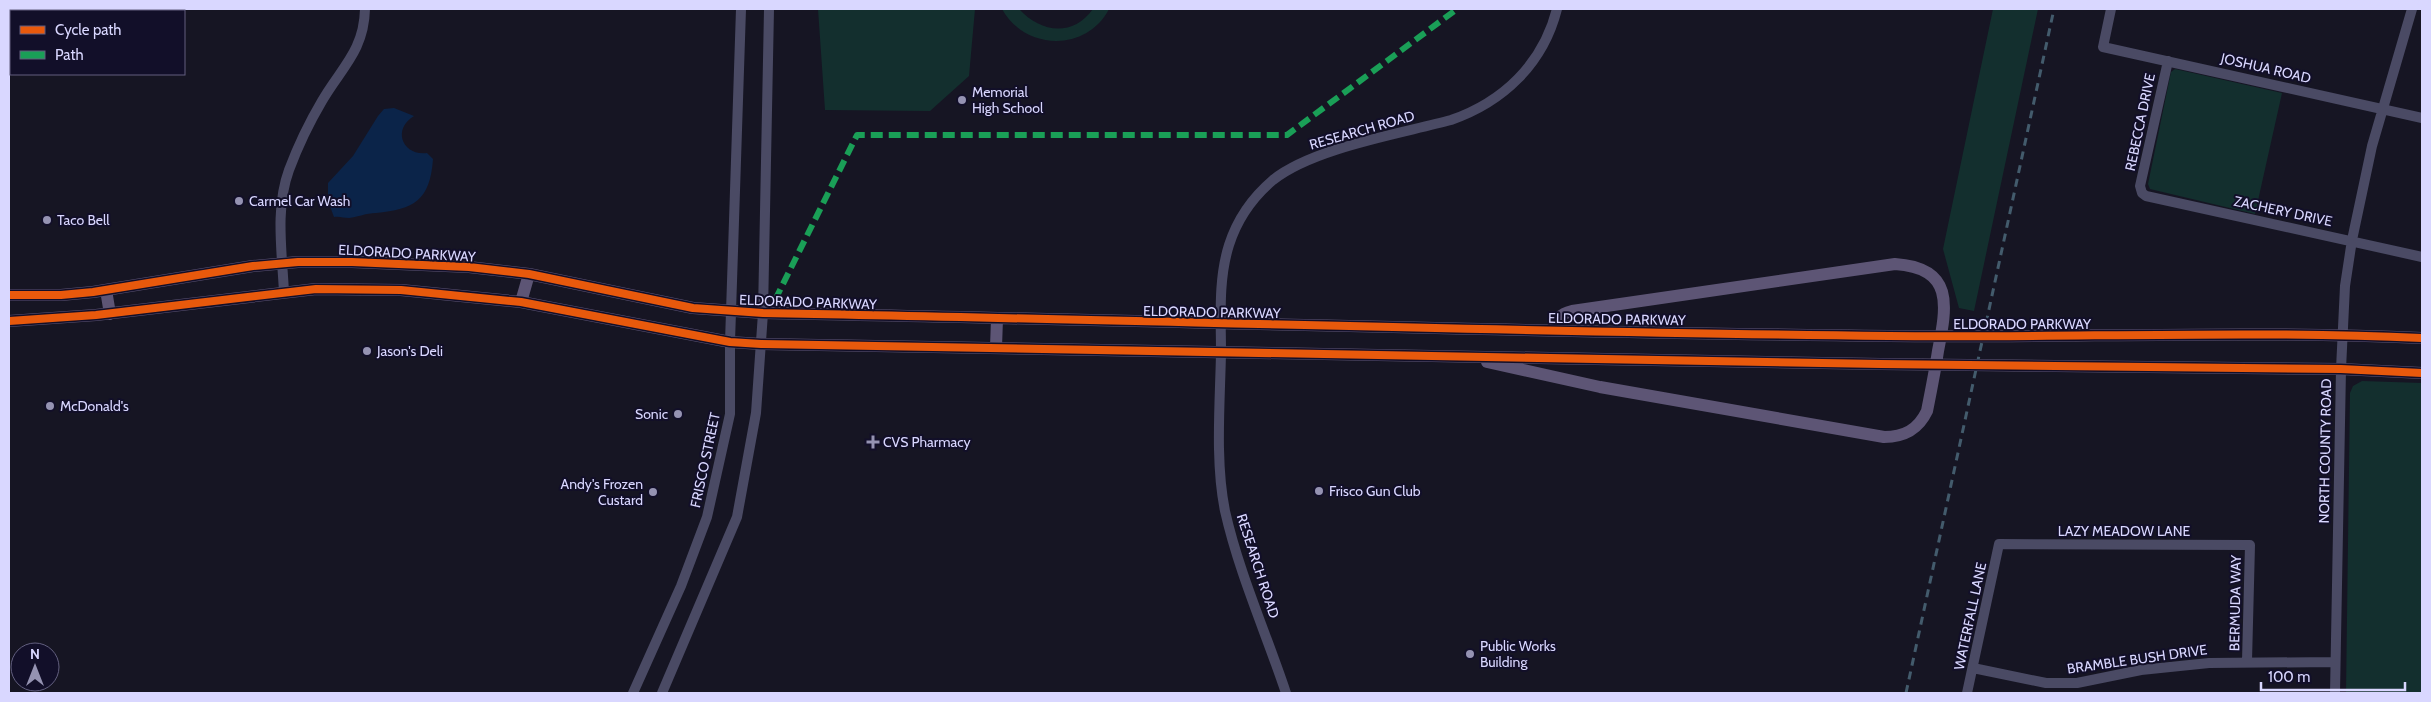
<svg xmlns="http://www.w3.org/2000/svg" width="2431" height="702" font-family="Cabin,sans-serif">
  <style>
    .green { fill: #132f2e }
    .water { fill: #0b2449 }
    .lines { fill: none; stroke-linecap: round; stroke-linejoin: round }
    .minor { stroke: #4a4a64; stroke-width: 10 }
    .major { stroke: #5d5575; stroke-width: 12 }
    .rail { stroke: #435b6c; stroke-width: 3; stroke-dasharray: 8 6; stroke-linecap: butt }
    .quiet { stroke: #1a9f57; stroke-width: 6; stroke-dasharray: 12 6; stroke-linecap: butt }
    .cycleway-casing { stroke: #120f29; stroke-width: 11 }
    .cycleway { stroke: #e8590c; stroke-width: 8 }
    .poi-dot { fill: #9593b2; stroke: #120f29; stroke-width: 2 }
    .labels { text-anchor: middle; stroke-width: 4; stroke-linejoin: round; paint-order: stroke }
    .street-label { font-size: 14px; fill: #d9d7ff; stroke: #120f29 }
    .poi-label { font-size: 14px; fill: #d9d7ff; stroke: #120f29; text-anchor: start }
  </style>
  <rect width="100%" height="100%" fill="#161523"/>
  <path class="green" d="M818,9H975L969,76L930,111L825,110Z
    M1002,9H1019C1040,32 1072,38 1093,9H1109C1087,52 1025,51 1002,9Z
    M1993,9H2038L1974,311L1959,308L1943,249Z
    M2175,69L2282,93L2255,214L2150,189L2148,184L2171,72Z
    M2362,381L2422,383V693H2346L2350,393L2353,386Z"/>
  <path class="water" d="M394,108L414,116C392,129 402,156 427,153L433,159C430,201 414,209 376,213C366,213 358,217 349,218C344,218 339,216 334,217L328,201V183L353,156L378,116L384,109Z"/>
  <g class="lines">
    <path class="minor" d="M2111,9L2103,47L2422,118
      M2168,61L2140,186L2142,193L2146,196L2422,257
      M284,292C282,252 275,208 289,170C298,146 309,123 322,101C341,68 364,51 365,9
      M1973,668L2046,683H2077L2141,670L2209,663L2335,662
      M633,693L681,586L707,517L730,414V342L741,9
      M662,693L737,517L756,413L763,313L769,9
      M1286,693C1266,633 1239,573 1225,511C1215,462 1220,403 1221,353C1221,317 1218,280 1229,245C1237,220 1253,197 1273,180C1313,148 1399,134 1451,120C1503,102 1543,64 1557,9
      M1967,693L1999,544L2250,545L2247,661
      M2335,693L2341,369L2345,286L2352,240L2372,146L2412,9"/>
    <path class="major" d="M106,290L110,314
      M9,295H61L93,292L253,266L298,262H352L469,267L529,274L693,308L763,313C1138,320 1513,332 1889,336C2067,338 2245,330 2422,338
      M521,302L529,274
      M9,321L96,315L316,289L401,290L521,302L730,342L761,344L1881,364L2341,369L2422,373
      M996,347L997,319
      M1487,362L1600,387L1884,437C1904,437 1918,430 1927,411C1931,391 1935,371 1938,351C1947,305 1954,268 1895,264L1572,311C1560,314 1557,318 1555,330"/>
    <path class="rail" d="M1906,693L2054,9"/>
    <path class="quiet" d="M775,300L857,135H1287L1457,9"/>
    <g class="cycleway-casing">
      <path id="cycleway" d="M9,295H61L93,292L253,266L298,262H352L469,267L529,274L693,308L763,313C1138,320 1513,332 1889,336C2067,338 2245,330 2422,338
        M9,321L96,315L316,289L401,290L521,302L730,342L761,344L1881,364L2341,369L2422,373"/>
    </g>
    <use href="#cycleway" class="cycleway"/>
  </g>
  <g class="poi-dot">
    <circle cx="962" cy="100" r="5"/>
    <circle cx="239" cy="201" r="5"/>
    <circle cx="47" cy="220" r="5"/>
    <circle cx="367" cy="351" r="5"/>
    <circle cx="50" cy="406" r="5"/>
    <circle cx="678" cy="414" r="5"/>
    <path d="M870.5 434.5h5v5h5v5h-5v5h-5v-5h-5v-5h5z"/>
    <circle cx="1319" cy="491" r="5"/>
    <circle cx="653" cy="492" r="5"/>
    <circle cx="1470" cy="654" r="5"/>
  </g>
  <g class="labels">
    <g class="street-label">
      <text transform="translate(2266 68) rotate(13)" y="5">JOSHUA ROAD</text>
      <text transform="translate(2140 122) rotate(-78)" y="5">REBECCA DRIVE</text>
      <text transform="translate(1362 130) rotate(-16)" y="5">RESEARCH ROAD</text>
      <text transform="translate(2283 211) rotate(12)" y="5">ZACHERY DRIVE</text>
      <text transform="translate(407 253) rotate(3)" y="5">ELDORADO PARKWAY</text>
      <text transform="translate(808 302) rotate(2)" y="5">ELDORADO PARKWAY</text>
      <text transform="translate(1212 312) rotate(1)" y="5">ELDORADO PARKWAY</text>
      <text transform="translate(1617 319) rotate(1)" y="5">ELDORADO PARKWAY</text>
      <text x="2022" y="329">ELDORADO PARKWAY</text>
      <text transform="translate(2325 451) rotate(-89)" y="5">NORTH COUNTY ROAD</text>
      <text transform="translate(705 460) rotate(-78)" y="5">FRISCO STREET</text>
      <text x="2124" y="536">LAZY MEADOW LANE</text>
      <text transform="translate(1258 566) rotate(72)" y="5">RESEARCH ROAD</text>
      <text transform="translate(2235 603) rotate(-89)" y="5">BERMUDA WAY</text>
      <text transform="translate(1970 616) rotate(-78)" y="5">WATERFALL LANE</text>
      <text transform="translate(2137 659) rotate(-8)" y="5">BRAMBLE BUSH DRIVE</text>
    </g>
    <g class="poi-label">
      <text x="972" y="97">Memorial<tspan x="972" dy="16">High School</tspan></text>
      <text x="249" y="206">Carmel Car Wash</text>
      <text x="57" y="225">Taco Bell</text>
      <text x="377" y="356">Jason's Deli</text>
      <text x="60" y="411">McDonald's</text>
      <text x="668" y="419" text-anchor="end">Sonic</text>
      <text x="883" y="447">CVS Pharmacy</text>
      <text x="643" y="489" text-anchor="end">Andy's Frozen<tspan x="643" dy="16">Custard</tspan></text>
      <text x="1329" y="496">Frisco Gun Club</text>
      <text x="1480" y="651">Public Works<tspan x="1480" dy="16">Building</tspan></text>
    </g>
  </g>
  <rect width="2431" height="702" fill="none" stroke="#d9d7ff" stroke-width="20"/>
  <rect x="10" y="10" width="175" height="65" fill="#120f29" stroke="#625f7f"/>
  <rect x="20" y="26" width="25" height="8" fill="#e8590c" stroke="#625f7f"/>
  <text x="55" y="35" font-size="15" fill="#d9d7ff">Cycle path</text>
  <rect x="20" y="51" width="25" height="8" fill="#1a9f57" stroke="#625f7f"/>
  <text x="55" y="60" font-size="15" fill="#d9d7ff">Path</text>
  <g transform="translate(35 667)"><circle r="24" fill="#120f29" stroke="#625f7f"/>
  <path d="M0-4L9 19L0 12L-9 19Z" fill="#9593b2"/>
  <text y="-8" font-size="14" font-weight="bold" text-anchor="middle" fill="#d9d7ff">N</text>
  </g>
  <path d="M2261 682v8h144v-8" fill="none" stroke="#d9d7ff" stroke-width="2.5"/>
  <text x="2268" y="682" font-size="15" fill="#d9d7ff" stroke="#120f29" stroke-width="4" paint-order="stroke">100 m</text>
</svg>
